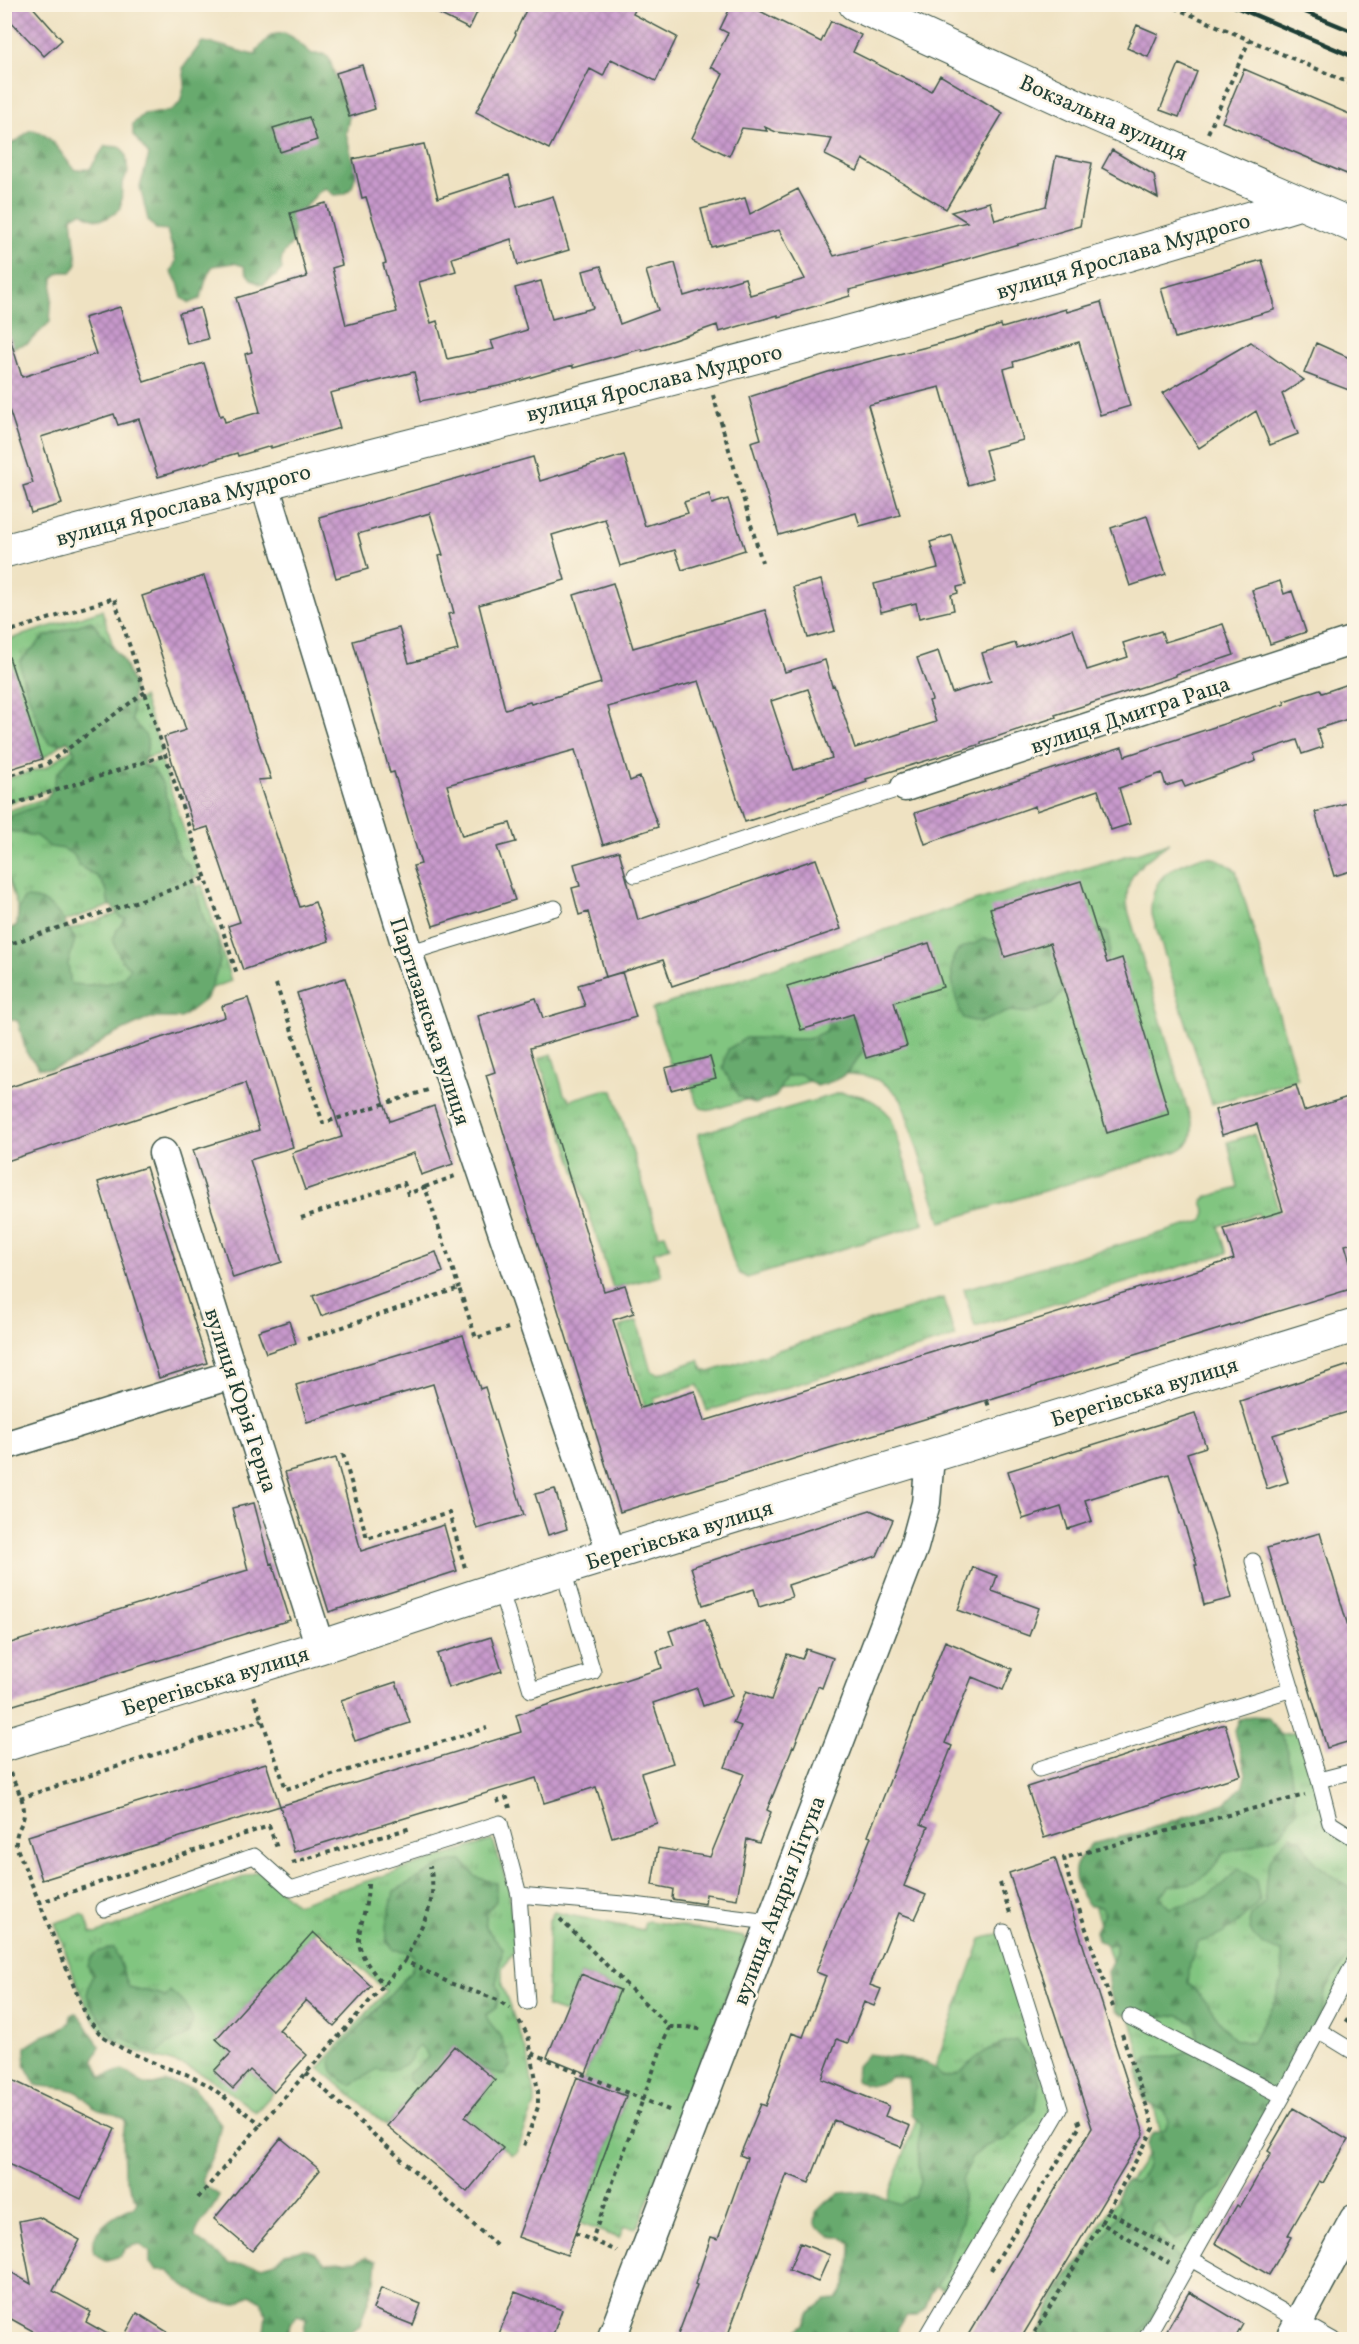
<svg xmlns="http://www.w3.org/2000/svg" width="1359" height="2344" font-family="Vollkorn,serif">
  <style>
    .grass { fill: url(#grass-tufts); stroke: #50815a; stroke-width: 1.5 }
    .forest { fill: url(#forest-firs); stroke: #447451; stroke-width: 1.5 }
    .building { fill: url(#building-cross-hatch); fill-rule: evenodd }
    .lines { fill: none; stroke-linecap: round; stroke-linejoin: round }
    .lane-casing { stroke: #3e5649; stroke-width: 17 }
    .street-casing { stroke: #3e5649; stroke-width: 31 }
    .secondary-casing { stroke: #3e5649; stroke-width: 35 }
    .path { stroke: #3e5649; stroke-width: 4; stroke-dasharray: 4.5 4.5; stroke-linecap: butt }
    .lane { stroke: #fff; stroke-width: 15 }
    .street { stroke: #fff; stroke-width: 28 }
    .secondary { stroke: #fff; stroke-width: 33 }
    .rail { stroke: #1f3d34; stroke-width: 4.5 }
    .labels { text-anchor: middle; stroke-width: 5; stroke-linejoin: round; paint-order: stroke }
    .street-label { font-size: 22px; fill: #1f3d34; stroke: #fcf5e5 }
  </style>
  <defs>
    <pattern id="grass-tufts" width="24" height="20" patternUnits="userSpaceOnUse" patternTransform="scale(1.5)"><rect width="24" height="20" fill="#81c580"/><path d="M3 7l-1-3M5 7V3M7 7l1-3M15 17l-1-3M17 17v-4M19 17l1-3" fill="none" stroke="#69a16a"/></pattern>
    <pattern id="forest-firs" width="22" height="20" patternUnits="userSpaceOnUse" patternTransform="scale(1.5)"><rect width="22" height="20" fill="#68aa6e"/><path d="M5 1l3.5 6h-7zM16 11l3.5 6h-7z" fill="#558c5b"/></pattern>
    <pattern id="building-cross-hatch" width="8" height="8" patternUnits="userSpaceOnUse" patternTransform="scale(1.5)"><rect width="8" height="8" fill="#c899cc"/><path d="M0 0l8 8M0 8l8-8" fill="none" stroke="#a27ea6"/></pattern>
  </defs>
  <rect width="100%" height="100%" fill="#fcf5e5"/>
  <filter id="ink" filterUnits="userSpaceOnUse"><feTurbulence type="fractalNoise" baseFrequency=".0167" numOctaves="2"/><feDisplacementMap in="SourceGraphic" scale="12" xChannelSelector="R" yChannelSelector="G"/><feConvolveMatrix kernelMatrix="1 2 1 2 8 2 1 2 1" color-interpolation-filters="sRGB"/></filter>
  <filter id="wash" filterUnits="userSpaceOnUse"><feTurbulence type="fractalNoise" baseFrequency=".008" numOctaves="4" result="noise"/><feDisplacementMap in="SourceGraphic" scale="24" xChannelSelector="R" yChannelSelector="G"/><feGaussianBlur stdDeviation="1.35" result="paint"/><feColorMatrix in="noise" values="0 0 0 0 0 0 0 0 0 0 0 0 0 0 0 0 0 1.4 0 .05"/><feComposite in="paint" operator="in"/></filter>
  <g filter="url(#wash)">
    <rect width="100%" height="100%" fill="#efe2c2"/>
    <path class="grass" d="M102,610L128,695L42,759L5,659L4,641Z
      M143,697L162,753L5,804V779L47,767Z
      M161,760L199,876L26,934L5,869L4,812Z
      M1169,843C1142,864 1122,873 1128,910L1192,1125C1193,1140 1189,1145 1177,1151L941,1222L902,1101C884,1076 863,1073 834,1074L711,1110L701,1108L696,1101L691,1085L715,1078L710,1057L671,1067L652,1009L932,914Z
      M1200,857C1216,856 1224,861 1236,871L1298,1079L1212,1104L1151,912C1152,875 1169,869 1200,857Z
      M202,885L231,981L35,1053L4,952Z
      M552,1054L564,1094L570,1100L604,1090L613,1091L659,1235L665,1234L670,1247L654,1252L661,1276L613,1288L539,1058Z
      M840,1093C862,1094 876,1099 891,1117L924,1224L747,1278L739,1273L733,1261L698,1134Z
      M1254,1134L1287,1236L1268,1242L1258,1213L1219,1226L1227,1253L975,1327L964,1289L1203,1221L1206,1212L1202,1202L1207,1197L1238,1188L1228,1142Z
      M943,1298L955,1337L707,1411L698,1385L654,1399L661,1427L652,1430L620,1327L637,1321L651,1371L658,1374L699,1360L703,1370L709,1372Z
      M1304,1731L1330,1823L1354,1838V1963L1145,2339L1034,2340L1081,2263L1101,2223L1161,2134L1130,2017L1079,1858L1260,1798L1244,1740Z
      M493,1840L509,1889L515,1950L502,1969V1985L528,2056L535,2104L516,2153L512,2155L465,2117L495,2080L454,2046L387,2126L319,2068L386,1991L317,1928L216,2039L231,2053L215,2071L250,2070L274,2092L256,2112C234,2096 212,2077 187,2067C165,2059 119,2050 103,2032C81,2006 68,1955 55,1923L82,1914L86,1917L91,1933L96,1934L259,1871L296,1904Z
      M554,1912L643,1930L645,1922L649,1921L744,1937L747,1941L639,2224L635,2228L624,2227L619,2238L579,2223L626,2096L583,2080L620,1990L581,1974L565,2013L547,2007L549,1920Z
      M1004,1932L1060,2109L951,2293L868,2254L981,1939Z"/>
    <path class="forest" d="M284,33L292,37L312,54H323L329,58L349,117L346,133L356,174L352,187L345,194L334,195L325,188L320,191L303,209L290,213L294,227L293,243C284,250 279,258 282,269L276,276L263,285C252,281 247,277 244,266L234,263L213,266C205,275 205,287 200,299L190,303L182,298L178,283L171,272L176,261L167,230L156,229L148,220L140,187L149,155L133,135V124L144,114L170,111L180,103L185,83L183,68L202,42C220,43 237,52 256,55L257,50L271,35Z
      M30,130C50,130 62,157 75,170L90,169L105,146L121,147L126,155L128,173L122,183L121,208C106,222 99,223 81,212L72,217L77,264L72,272H60L53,278L50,322L28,343L5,350V146L17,141Z
      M91,621L123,660L133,685L132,721C152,738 149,742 143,766L153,769L164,786L179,855L190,866L205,924L218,938L220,962L207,998L181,1018H150L105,1039L79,1059L51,1069L39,1068L26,1052L18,1021L5,1018V932L17,925L18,911L24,898C51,896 63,919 75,939L68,964L71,984C89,985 121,988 130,968L122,961L113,941L117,930L126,919L121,918L108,902L107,891L98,877L79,866L74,855L64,849L50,847L36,836L10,831L5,824V818L43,804L53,788L57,774L75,752L67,740L62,744L50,743C38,729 41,728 35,713C28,692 22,684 20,661L44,637Z
      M1096,929L1108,933L1110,949L1105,963L1060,977L1064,991L1052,1004L1028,1013L1010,1011L979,1023L963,1018C956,1002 942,958 962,948C970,943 976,945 983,939L1000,941L1005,957Z
      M853,1014L864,1049C849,1073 845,1079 817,1086L800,1074L786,1077L775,1097L755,1104L738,1096L723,1068L728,1049L746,1038L808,1039L826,1031L829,1021Z
      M1252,1716L1268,1717L1286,1744L1297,1810L1281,1834L1248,1847L1224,1853C1206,1877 1200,1885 1169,1886L1160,1896L1169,1908C1205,1900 1213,1895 1239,1868L1256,1881L1260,1901C1240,1921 1227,1937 1198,1942L1190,1964L1188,1983L1203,1998L1233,2039L1251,2043L1273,2007L1283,1976L1282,1952C1267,1949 1243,1935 1251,1916C1254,1910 1261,1906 1265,1902C1265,1873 1267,1853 1291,1835L1301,1839L1315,1863L1354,1891V1949L1334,1976L1325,1992L1322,2010L1302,2052L1290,2063L1283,2084L1232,2174L1221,2189L1208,2196L1199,2207L1191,2229L1183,2237L1174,2240C1166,2235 1166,2227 1159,2222L1152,2225L1151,2234L1170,2247L1178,2258C1170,2287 1154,2315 1136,2339L1039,2340C1045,2317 1052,2295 1067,2276C1086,2252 1111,2237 1121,2207L1116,2198L1121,2187L1127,2181L1136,2182C1150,2169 1148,2161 1147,2143L1152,2134L1165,2130L1168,2121L1164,2111L1145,2102L1139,2087L1138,2069L1149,2057C1169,2055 1185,2060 1198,2043L1195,2023L1179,2015L1164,2017L1136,2011L1123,2015L1115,2010L1109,1990L1107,1972L1116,1953V1944L1106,1945L1097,1940L1095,1931L1105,1912L1101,1907L1090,1906C1081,1896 1071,1879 1076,1865C1079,1858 1086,1850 1091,1844L1134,1834L1225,1803L1242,1787L1246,1773L1235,1731L1240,1719Z
      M462,1860L476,1877L496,1883V1901L487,1912L485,1927L503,1948L496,1984L499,1993L496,2008L486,2015C489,2025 494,2028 500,2036C505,2045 508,2055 511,2065L504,2075C483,2075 469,2058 454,2046L425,2081L414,2085L409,2080L408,2074C415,2067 422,2065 428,2057L425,2050L419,2046L413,2052C411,2068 390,2072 377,2069L351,2085C338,2079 331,2074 331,2059L411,1971L414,1961L413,1955L405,1951L394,1950L387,1942L386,1926L394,1891L444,1864Z
      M114,1948L129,1987L159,1994L165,1998L170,1991L186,2005L193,2020L188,2035L166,2045L158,2054L145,2050L124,2038L115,2040L89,2002L87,1994L92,1976L88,1966C92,1952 99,1950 114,1948Z
      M76,2013C87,2021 90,2035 100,2046L94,2059L101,2077L122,2070L131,2074L141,2084L153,2085L166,2082L194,2088L221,2124L215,2150L202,2178L204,2185L219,2195C214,2212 197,2222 195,2237L230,2264L262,2266L276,2262L285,2253L305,2249L315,2253L325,2263L356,2261L366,2257L377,2261L375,2280L360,2325L343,2339H308L304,2332L306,2319L298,2316L290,2323L287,2339H263L266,2315L262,2302L250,2295C247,2297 242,2302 238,2303C217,2309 180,2286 169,2270H157L150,2263V2252L139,2244L126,2248L120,2256L105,2261L94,2253C93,2249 92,2246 93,2242C96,2226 120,2212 134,2207L137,2201L124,2173L123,2137L125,2120C112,2110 104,2114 95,2108C90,2105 87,2098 82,2095C68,2085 52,2089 36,2085L25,2065L26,2047L43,2036L59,2030L70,2023L71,2014Z
      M1016,2040L1029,2055L1040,2082L1035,2110L1006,2139L984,2147L971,2159L962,2181L963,2218L943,2276L931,2293L925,2308L917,2315H906L898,2328L897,2339H789V2337L805,2324L809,2313L826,2300L837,2299C849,2283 851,2263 851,2243L843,2237C830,2238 824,2233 815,2224L816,2212L826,2202L840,2193L863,2191L900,2204L915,2196L920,2182L918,2145L922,2124L911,2114L908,2078L891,2076C880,2086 870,2087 856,2081L857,2066L868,2054L926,2062L943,2077C965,2075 963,2067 980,2055C991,2047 1002,2043 1016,2040Z"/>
    <g id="blocks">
      <path class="building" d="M4,4H30L62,40L44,56L4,14Z
        M419,4H481L469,29Z
        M529,4H638L633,14L677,37L656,81L611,59L603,76L590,69L549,149L476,112L516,34L515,33Z
        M732,4H746L821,42L831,21L861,35L853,52L931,91L940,75L1003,113L946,209L863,159L857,171L825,155L832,139L776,132L765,127L767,131L742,128L729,156L692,138L723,74L711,67L728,33L720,29Z
        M1137,25L1158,34L1148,57L1127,48Z
        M1179,64L1197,72L1179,117L1160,110Z
        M362,65L375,109L349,117L336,73Z
        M1244,69L1354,116V177L1222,122Z
        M309,117L317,140L280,152L273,128Z
        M424,144L438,198L509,175L517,207L553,196L569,250L518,265L511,239L452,258L456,271L419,282L431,323L437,321L447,359L494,349L491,341L527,330L515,288L541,281L552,319L593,308L583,271L601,266L620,324L658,310L646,271L675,263L684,296L745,278L750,295L805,279L779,230L711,247L701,209L745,198L750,214L798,189L834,256L967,222L951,212L990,202L995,220L1046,206L1056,156L1092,163L1080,226L943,266L849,290L850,296L778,317V315L719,332L717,325L642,351L641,349L573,368V365L504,385L421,401L414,372L330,393L340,428L271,448V446L238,456L237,453L158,477L139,419L118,425L114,414L41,437L62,504L31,513L23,486L33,483L4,394V336L9,335L22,377L96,354L84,318L120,307L144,382L204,363L220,416L223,415L225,422L260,412L245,354L252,352L236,298L307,277L290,213L326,203L342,265L332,268L346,325L397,312L383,264L386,263L366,197L362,198L353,159Z
        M1112,150L1154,175L1158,198L1102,168Z
        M1262,260L1274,302V310L1175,338L1161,288Z
        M1101,302L1130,406L1100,415L1079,342L1013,362L1014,366L1004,369L1023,440L985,450L993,478L968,485L940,387L868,405L900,515L860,526L856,513L779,535L751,442L761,439L749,397L828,372L954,340L1001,325L1002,328L1066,309L1067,312Z
        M200,308L208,339L187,344L179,313Z
        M1251,342L1304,380L1282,394L1298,434L1270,445L1256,411L1199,448L1163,393Z
        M1316,343L1354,360V392L1304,373Z
        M624,455L645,526L688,513L684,502L709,494L712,504L728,499L745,550L682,570L675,550L620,566L605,519L552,535L565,580L479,605L505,709L530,702L531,704L601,683L574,595L613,583L633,648L765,610L785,672L825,660L832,686L834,685L855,748L936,722L929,701L932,700L917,658L938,651L952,693L991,681L982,653L1015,643L1017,648L1073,629L1087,670L1128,657L1123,643L1161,631L1165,642L1223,624L1234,655L1176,674V676L1055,715L1056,717L981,742V744L866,779L867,782L745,822L699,681L608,707L630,781L640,777L658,827L603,845L575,750L447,785L462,836L510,823L516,842L497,847L515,900L433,926L413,866L421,864L394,772L390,773L353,641L399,628L409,663L458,650L448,614L454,613L439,556L443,555L430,513L358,534L368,569L336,578L319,517L533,457L540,481ZM808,689L832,758L794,770L771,701Z
        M1147,516L1166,574L1130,586L1111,528Z
        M952,535L966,585L957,587L958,593L951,595L954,610L919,618L916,603L881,612L874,584L938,568L930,542Z
        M204,576L271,779L258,780L300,907L315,902L329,941L243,970L228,926L240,922L208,827L195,831L164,737L186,730L142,596Z
        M821,580L835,631L808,638L793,587Z
        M1280,581L1284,594L1292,591L1306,632L1270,644L1252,590Z
        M4,657H9L42,759L4,771Z
        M1354,682V717L1317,729L1323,747L1302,754L1297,740L1254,754L1256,761L1185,787L1182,781L1166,786L1162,773L1119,788L1130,824L1111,830L1098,790L1036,811L1035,806L925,844L915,813L1122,747L1125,756L1285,704L1284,701L1320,689L1322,693Z
        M1354,801V870L1334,876L1315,812Z
        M619,851L638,920L816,859L841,929L672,986L663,960L606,977L588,912L579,915L572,888L580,886L574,864Z
        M1081,881L1107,963L1122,958L1169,1114L1107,1133L1050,943L1005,957L990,908Z
        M929,943L943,987L894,1002L907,1046L866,1058L853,1014L801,1030L787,986Z
        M622,972L636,1017L530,1048L604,1291L625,1285L634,1313L613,1320L640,1408L695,1391L704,1421L1234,1259L1224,1229L1283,1211L1257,1124L1222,1135L1215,1110L1296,1085L1304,1111L1354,1095V1243L1345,1245L1354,1275V1288L620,1512L486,1075L495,1072L478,1016L536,998L543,1018L585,1006L578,985Z
        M345,978L390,1121L434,1106L453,1164L421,1175L414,1153L305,1190L292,1153L342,1137L297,993Z
        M248,998L293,1147L250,1160L282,1262L233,1278L193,1150L259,1130L245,1083L4,1162V1089L225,1017L222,1006Z
        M710,1057L716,1078L671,1090L665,1068Z
        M146,1167L207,1363L159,1378L98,1182Z
        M436,1252L443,1272L321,1316L313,1296Z
        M289,1321L296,1343L266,1353L258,1331Z
        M463,1335L480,1389L485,1387L524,1515L477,1529L433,1384L307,1422L296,1385Z
        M1349,1365L1354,1383V1410L1273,1435L1288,1482L1267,1489L1240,1401Z
        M1195,1413L1206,1447L1187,1453L1222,1559L1232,1598L1204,1605L1195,1565H1197L1169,1474L1085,1500L1092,1521L1068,1529L1061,1507L1023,1519L1008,1471Z
        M336,1458L361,1551L444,1525L457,1571L329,1612L285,1472Z
        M555,1489L567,1529L548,1535L535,1494Z
        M254,1503L270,1564L272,1563L290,1620L4,1708V1645L248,1570L232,1508Z
        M870,1510L893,1520L877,1556L788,1585L792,1597L759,1607L754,1589L703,1605L691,1567Z
        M1320,1533L1354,1646V1740L1327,1748L1267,1548Z
        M973,1567L997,1576L992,1591L1039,1608L1029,1636L958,1610Z
        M705,1619L732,1696L703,1706L697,1688L653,1703L673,1763L641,1773L657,1823L612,1837L596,1787L544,1803L536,1778L294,1852L280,1806L42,1880L28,1836L266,1763L280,1806L521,1732L516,1715L662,1668L657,1651L674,1645L669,1631Z
        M491,1637L502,1671L448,1688L437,1654Z
        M945,1641L1012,1669L1003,1690L972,1677L945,1743L952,1746L921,1824L928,1827L904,1886L926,1895L915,1919L899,1913L870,1985L881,1989L874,2006L864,2002L848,2043L837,2039L822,2079L889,2106L885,2116L910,2126L901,2147L834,2120L809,2183L787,2174L726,2340H676L697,2285L695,2284L711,2237L718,2239L747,2158L740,2155L761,2104L766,2106L792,2033L803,2037L826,1976L816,1972L871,1837L868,1836Z
        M806,1649L833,1658L822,1688L818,1686L794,1747L793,1746L767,1810L771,1812L759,1843L747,1839L737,1899L706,1894L705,1904L672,1899L673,1889L652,1885L658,1848L710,1857L744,1774L725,1767L741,1726L733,1723L746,1691L771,1700L787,1654L802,1659Z
        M396,1682L410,1723L355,1741L341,1700Z
        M1225,1724L1241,1775L1044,1838L1027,1787Z
        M1055,1858L1144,2134L1020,2340H965L1092,2128L1009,1873Z
        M313,1932L371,1986L334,2026L306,2000L279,2030L307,2055L274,2092L250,2070L233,2089L214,2071L231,2053L216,2039Z
        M581,1974L620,1990L586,2073L547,2057Z
        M454,2046L495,2080L465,2117L503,2148L467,2192L387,2126Z
        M4,2076L115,2129L81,2199L4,2162Z
        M577,2077L626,2096L567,2255L518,2237Z
        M1293,2108L1348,2140L1323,2183L1319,2181L1288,2235L1291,2237L1269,2275L1215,2243L1237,2205L1240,2207L1271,2153L1268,2151Z
        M281,2138L320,2170L252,2251L214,2219Z
        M39,2217L80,2240L53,2291L91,2312L86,2322L118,2340H49L4,2315V2268L31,2284L19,2221Z
        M800,2243L830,2255L818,2282L789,2270Z
        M381,2288L421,2304L413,2325L373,2309Z
        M515,2292L562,2310L551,2340H513L499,2334Z
        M1189,2292L1243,2324L1234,2340H1161Z
        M137,2313L180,2340H122Z"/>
    </g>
  </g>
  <g filter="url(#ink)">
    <use href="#blocks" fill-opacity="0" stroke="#3e5649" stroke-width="1.5"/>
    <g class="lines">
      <g class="lane-casing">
        <path id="lane" d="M635,875L905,787
          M408,953L555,908
          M1253,1561L1319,1780L1354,1771
          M500,1588L531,1690L593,1672L563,1570
          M1039,1769L1292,1689
          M1319,1780L1330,1823L1354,1838
          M519,1895L527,2002
          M104,1909L254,1856L291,1889L500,1823L519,1895L634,1905L769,1922
          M1130,2017L1283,2096
          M1318,2030L1354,2052
          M1191,2259L1333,2340
          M924,2340L1060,2109L1004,1932
          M1145,2340L1283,2096L1354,1963"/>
      </g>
      <g class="street-casing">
        <path id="street" d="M264,482L408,953L612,1555
          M905,787L1354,640
          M163,1153L320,1647
          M4,1446L234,1374
          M611,2340L914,1547L926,1503L930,1457
          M1289,2340L1354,2219"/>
      </g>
      <g class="secondary-casing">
        <path id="secondary" d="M855,4L1090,112L1354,226
          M4,551C436,436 873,335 1300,203
          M4,1745L320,1647L500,1588L1354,1326"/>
      </g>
      <path class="path" d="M1166,4L1354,85
        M1208,133L1249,41
        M713,395L762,562
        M4,633L114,598L237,974
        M4,777L47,764L145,692
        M4,807L166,755
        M4,946L206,878
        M276,984L323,1123L428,1090
        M425,1187L458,1175
        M301,1218L404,1183L408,1194L425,1187L459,1288
        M307,1339L459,1288L476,1338L508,1328
        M987,1401L990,1410
        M343,1454L367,1538L449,1513L466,1571
        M254,1696L286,1789L487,1728
        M10,1773C15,1784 25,1801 24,1814C23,1826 15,1829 16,1846L87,2018L102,2036L125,2050L161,2066L186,2074L208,2085L261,2124L405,1961L450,1983L498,2000L509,2008
        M20,1798L262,1720
        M496,1802L507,1798L510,1808
        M292,1863L411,1828
        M1000,1883L1010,1913
        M368,1884C366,1936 341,1936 384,1985
        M38,1903L269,1826L277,1848
        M560,1919L669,2027L592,2240
        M405,1961C420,1924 439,1908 430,1866
        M1113,2007L1070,1883L1064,1858L1305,1795
        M1345,2020L1354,2026
        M519,2021L528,2035L538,2091V2107L524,2146
        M669,2027H687L704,2030
        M1122,2034L1154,2128L1108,2211L1175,2250
        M532,2053L671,2111
        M306,2073L497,2246
        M198,2198L261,2124
        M1108,2211L1101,2223L1169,2263
        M575,2233L617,2251
        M991,2270L1080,2126L1077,2117
        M1030,2340L1101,2223"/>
      <use href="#lane" class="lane"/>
      <use href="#street" class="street"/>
      <use href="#secondary" class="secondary"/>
      <path class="rail" d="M1229,4L1354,57
        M1286,4L1354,32"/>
    </g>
  </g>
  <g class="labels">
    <g class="street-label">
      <text transform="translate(1104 117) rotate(24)" y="8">Вокзальна вулиця</text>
      <text transform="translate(1123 255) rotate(-16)" y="8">вулиця Ярослава Мудрого</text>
      <text transform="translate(654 382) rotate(-14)" y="8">вулиця Ярослава Мудрого</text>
      <text transform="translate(183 504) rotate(-15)" y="8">вулиця Ярослава Мудрого</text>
      <text transform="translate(1130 714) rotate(-18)" y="8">вулиця Дмитра Раца</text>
      <text transform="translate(431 1021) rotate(72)" y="8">Партизанська вулиця</text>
      <text transform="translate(1144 1391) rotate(-17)" y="8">Берегівська вулиця</text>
      <text transform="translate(242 1400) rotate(72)" y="8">вулиця Юрія Герца</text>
      <text transform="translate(679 1534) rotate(-17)" y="8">Берегівська вулиця</text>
      <text transform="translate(215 1680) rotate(-17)" y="8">Берегівська вулиця</text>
      <text transform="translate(778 1900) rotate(-69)" y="8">вулиця Андрія Літуна</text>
    </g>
  </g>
  <rect width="1359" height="2344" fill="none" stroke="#fcf5e5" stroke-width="24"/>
</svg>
